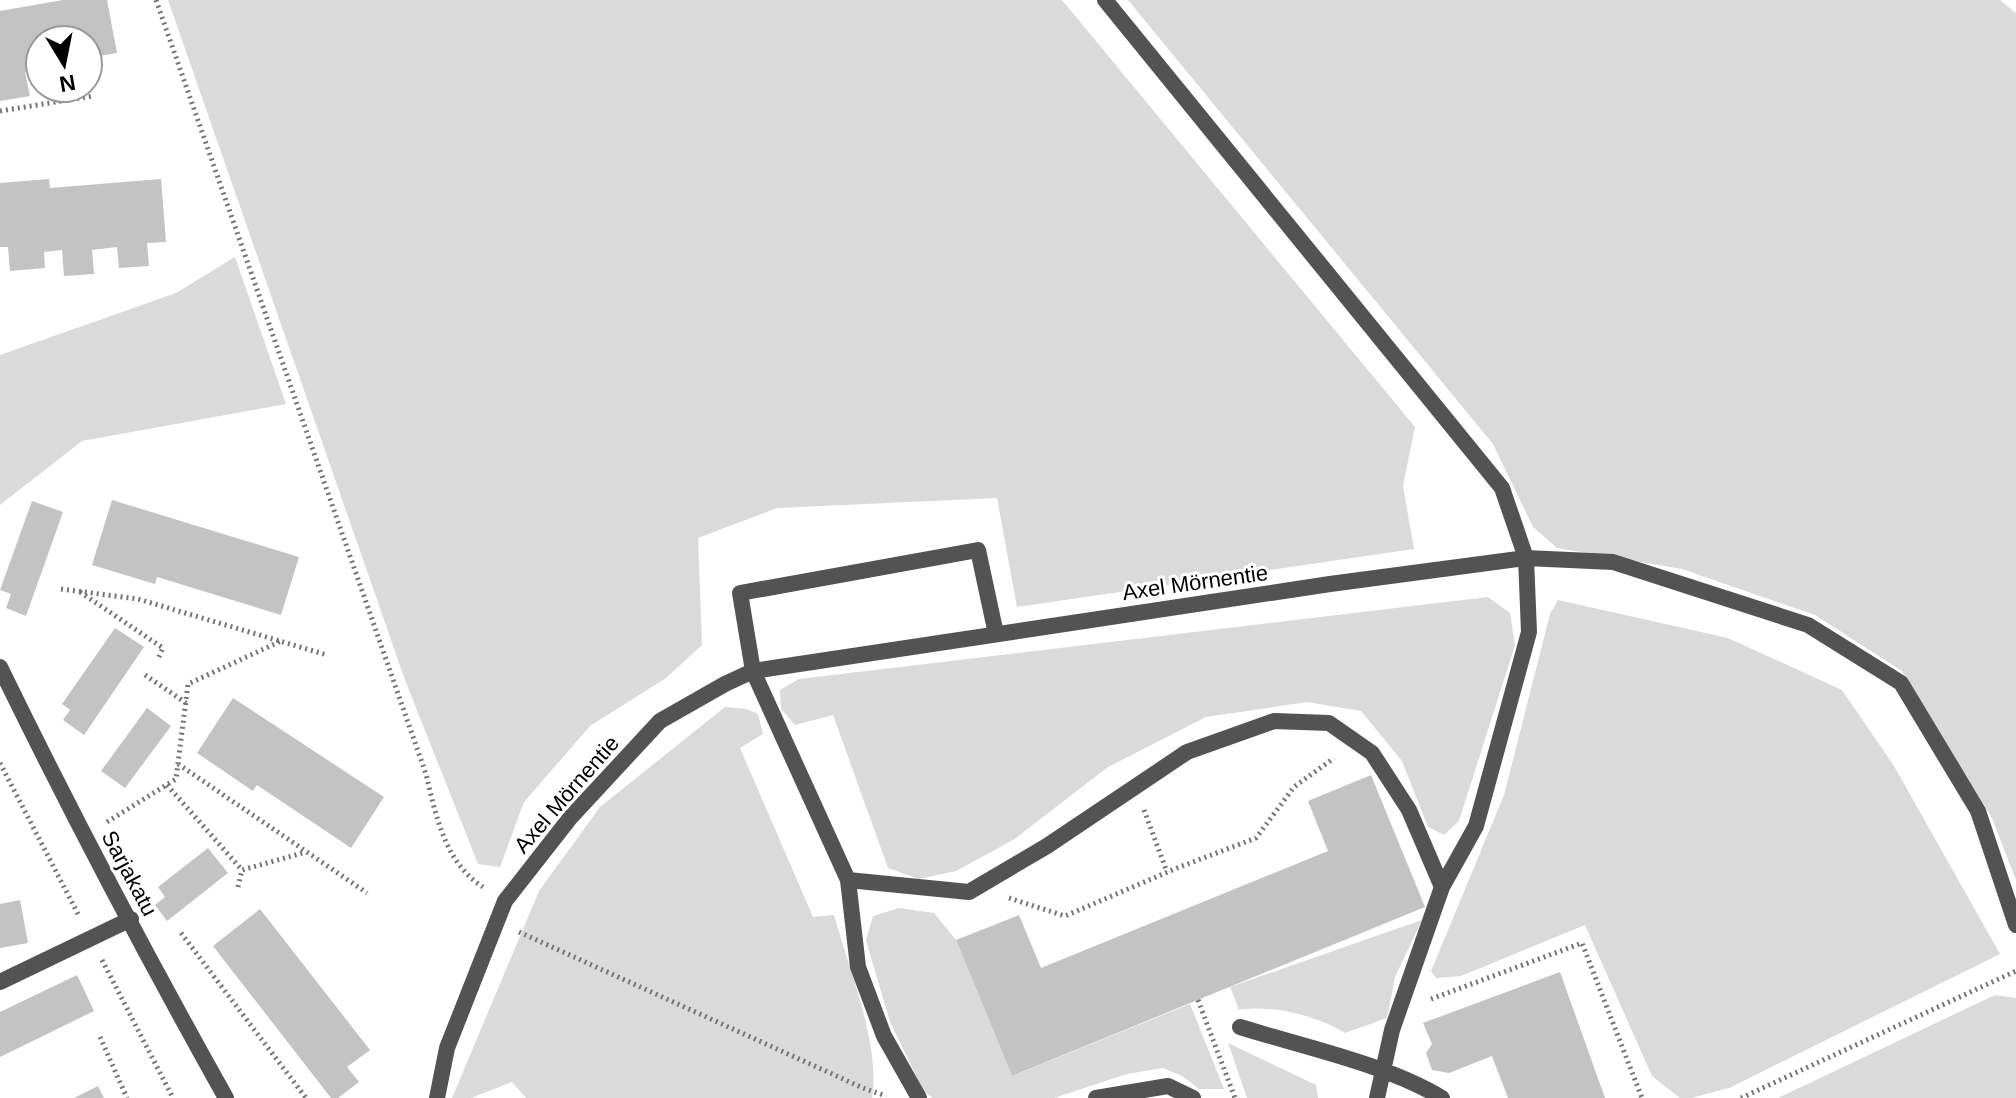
<svg xmlns="http://www.w3.org/2000/svg" width="2016" height="1098" font-family="Arial,sans-serif">
  <style>
    .green { fill: #dadada }
    .building { fill: #c3c3c3 }
    .lines { fill: none; stroke-linecap: round; stroke-linejoin: round }
    .path { stroke: #757575; stroke-width: 5; stroke-dasharray: 2 4; stroke-linecap: butt }
    .service { stroke: #535353; stroke-width: 16 }
    .minor { stroke: #535353; stroke-width: 16 }
    .labels { text-anchor: middle; stroke-width: 6; stroke-linejoin: round; paint-order: stroke }
    .street-label { font-size: 22px; fill: #000; stroke: #fff }
  </style>
  <rect width="100%" height="100%" fill="#fff"/>
  <path class="green" d="M168,0H1062L1415,427L1403,486L1414,549L1017,607L997,498L777,508L698,538L702,645L666,678L590,726L524,802L500,867L478,864L405,680Z
    M1128,0H2000L2016,13V880L1992,818L1902,671L1815,615L1682,569L1557,548L1533,527L1493,444Z
    M235,257L286,404L82,441L0,505V355L176,293Z
    M1488,597L1510,613L1515,645L1459,821L1444,835L1428,827L1402,761L1361,711L1307,702L1206,717L1108,767L1013,840L956,871L919,879L888,868L833,715L795,725L781,709L780,690L799,679Z
    M1558,600L1728,638L1842,690L1894,766L2000,954L1729,1088L1691,1098H1680L1652,1076L1585,925L1461,976L1436,978L1431,971L1504,795L1550,614Z
    M725,707L746,709L758,714L763,734L740,748L813,917L834,915C848,966 881,1046 872,1098H526L512,1082L471,1098H452L539,891L600,807Z
    M899,908L934,913L956,940L1012,1076L1190,1004L1224,1089H1199L1182,1076L1163,1068L1127,1074L1054,1098H933L924,1092L890,1022L866,940L873,916Z
    M1422,920L1395,977L1387,1018L1345,1033C1318,1016 1270,1004 1239,1010L1230,987Z
    M1995,995L2016,998V1098H1778Z
    M1228,1043L1316,1085L1318,1098H1247Z"/>
  <path class="building" d="M63,0H107L117,53L88,58V40H40V69L25,72L30,96L0,101V11Z
    M49,179L50,188L161,179L166,242L147,243L149,266L119,268L117,247L92,250L94,274L64,276L62,250L44,252L45,268L10,271L8,247H0V183Z
    M112,500L299,557L281,615L157,577L155,584L92,565Z
    M32,501L63,512L26,616L6,608L11,594L0,590Z
    M115,628L144,647L84,735L63,720L70,710L62,704Z
    M233,698L384,797L351,848L257,785L253,791L197,753Z
    M147,708L171,726L125,788L101,771Z
    M1371,775L1425,907L1012,1076L956,940L1019,915L1041,968L1328,851L1308,801Z
    M208,848L228,873L167,921L155,905L165,897L158,887Z
    M20,900L28,943L0,948V904Z
    M260,909L370,1050L347,1067L359,1082L338,1098H331L213,946Z
    M1560,972L1605,1098H1508L1492,1056L1449,1073L1432,1070L1426,1053L1432,1044L1423,1023Z
    M77,975L94,1011L0,1057V1012Z
    M98,1086L104,1098H74Z"/>
  <g class="lines">
    <path class="path" d="M156,0L426,774C436,816 445,863 483,887
      M0,111L93,96
      M61,589L138,599L327,655
      M80,592L163,648L158,659
      M145,675L186,703
      M0,763L79,916
      M178,764L367,893
      M167,785L242,870
      M1144,810L1167,872
      M107,822L176,779L188,684L281,641
      M238,887L242,870L306,852
      M1009,898L1065,916L1177,868L1256,838L1294,787L1334,758
      M519,932L863,1088L886,1096
      M181,933L306,1098
      M102,960L173,1098
      M1431,999L1582,943L1642,1098
      M1198,1000L1235,1098
      M100,1037L127,1098
      M1741,1098L2016,971"/>
    <path class="service" d="M1105,0L1502,488L1526,558L1529,632L1476,826L1442,887L1392,1030L1377,1098
      M848,880L969,892L1047,846L1187,752L1274,721L1329,723L1372,753L1409,810L1442,887
      M1240,1027C1304,1047 1386,1064 1442,1098
      M919,1098L884,1036L858,967L848,880L753,671L740,593L978,550L996,634
      M1096,1098L1168,1086L1193,1098"/>
    <path class="minor" d="M0,667C71,813 147,957 226,1098
      M0,982L131,919
      M437,1098L447,1048L505,901L570,818L660,721L725,684L753,671L1330,584L1526,558L1613,562L1808,625L1901,683L1978,811L2016,925"/>
  </g>
  <g class="labels">
    <g class="street-label">
      <text transform="translate(1195 582) rotate(-8)" y="8">Axel Mörnentie</text>
      <text transform="translate(566 794) rotate(-49)" y="8">Axel Mörnentie</text>
      <text transform="translate(130 873) rotate(62)" y="8">Sarjakatu</text>
    </g>
  </g>
  <g transform="translate(64 64) rotate(170)"><circle r="38" fill="#ffffff" stroke="#999999" stroke-width="2"/>
  <path d="M0-6L14 30L0 20L-14 30Z" fill="#000000"/>
  <text y="-12" font-size="22" font-weight="bold" text-anchor="middle" fill="#000000">N</text>
  </g>
</svg>
